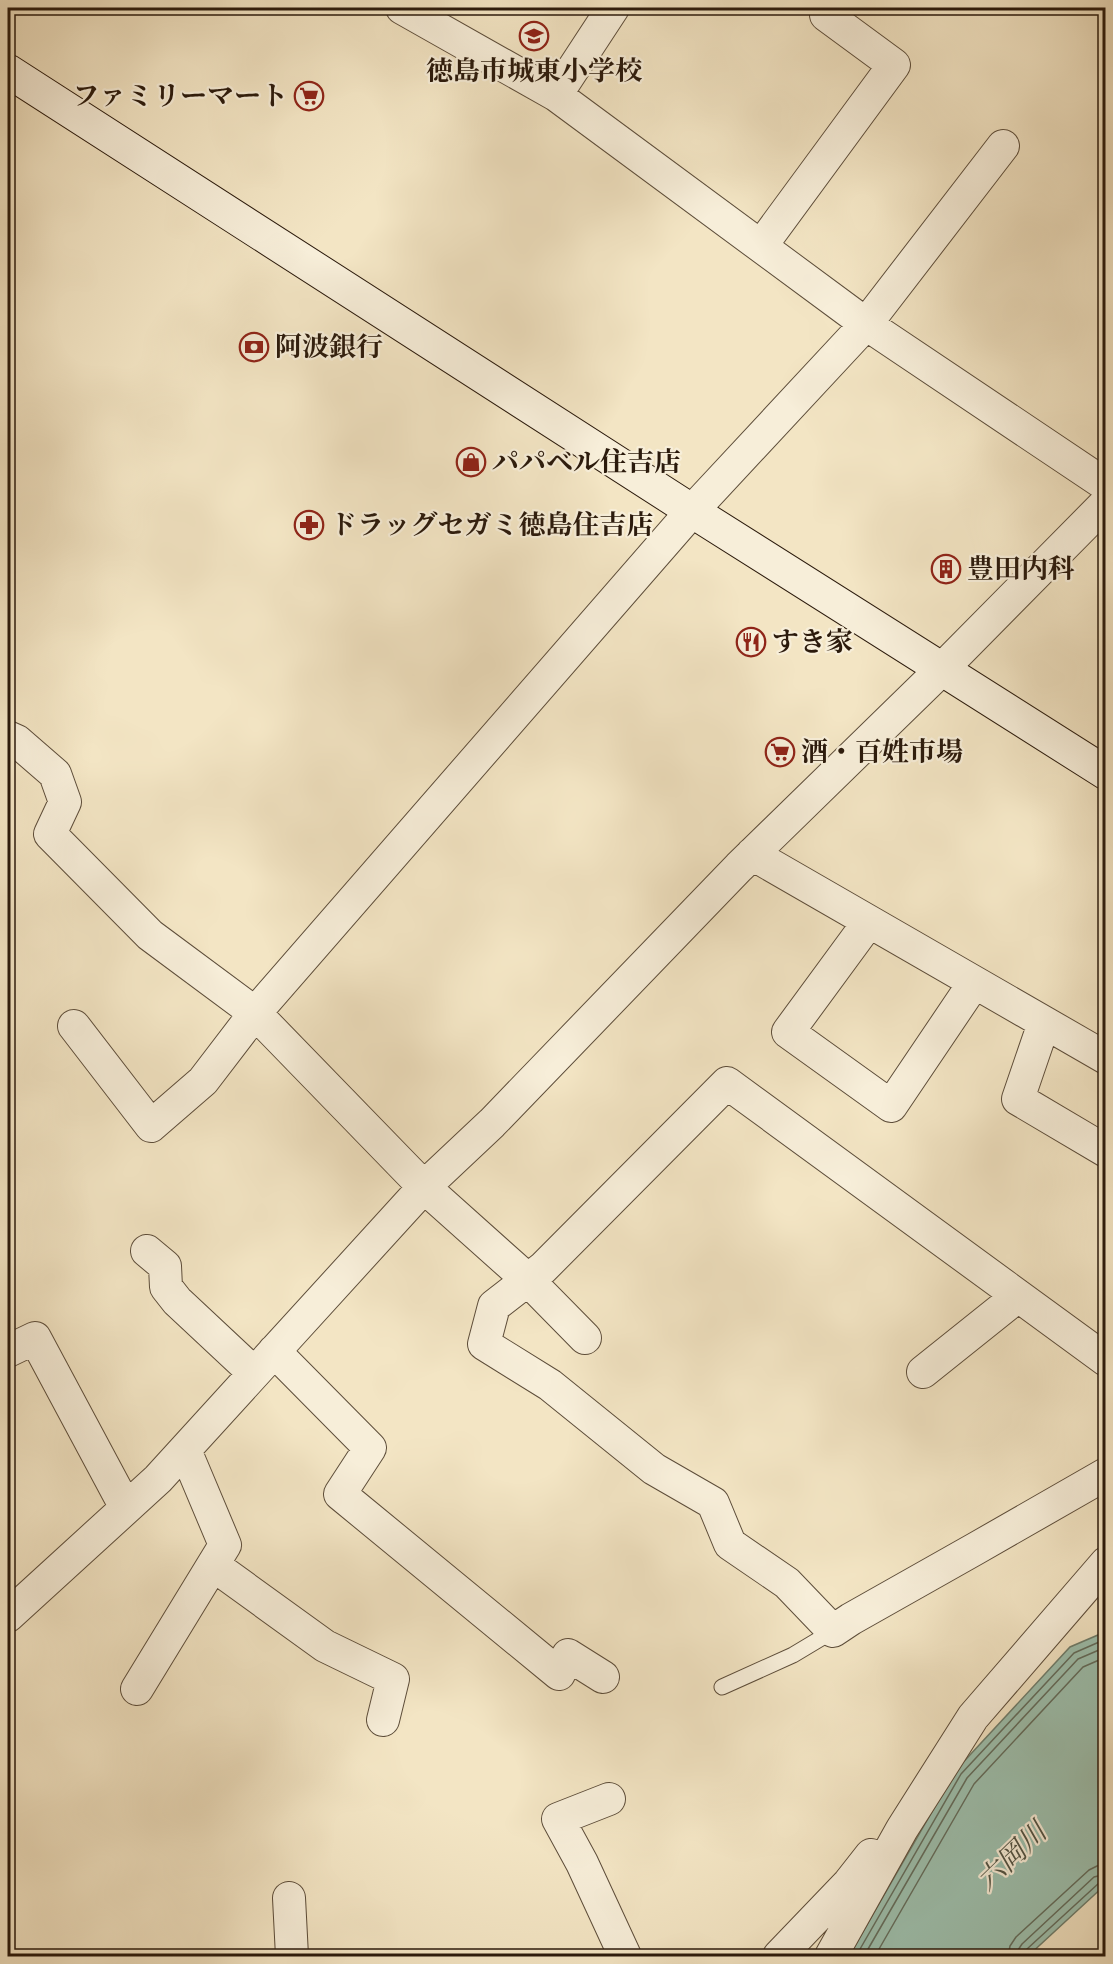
<svg xmlns="http://www.w3.org/2000/svg" width="1113" height="1964" font-family="'EB Garamond','Noto Serif JP',serif">
  <style>
    .water { fill: #9dc0ae; stroke: #6f7e6d; stroke-width: 1.5 }
    .lines { fill: none; stroke-linecap: round; stroke-linejoin: round }
    .shore { stroke: #646d5d; stroke-width: 1.5 }
    .lane-casing { stroke: #5d4d3a; stroke-width: 17 }
    .street-casing { stroke: #5d4d3a; stroke-width: 34 }
    .secondary-casing { stroke: #2b1a0c; stroke-width: 35 }
    .lane { stroke: #f7eed9; stroke-width: 15 }
    .street { stroke: #f7eed9; stroke-width: 32 }
    .secondary { stroke: #f7eed9; stroke-width: 33 }
    .labels { text-anchor: middle; stroke-width: 4.5; stroke-linejoin: round; paint-order: stroke }
    .poi-label { font-size: 27px; font-weight: bold; fill: #2b1a0c; stroke: #f7eed9; text-anchor: start }
    .water-label { font-size: 28px; font-style: italic; fill: #535445; stroke: #f7eed9 }
  </style>
  <rect width="100%" height="100%" fill="#f3e5c4"/>
  <filter id="stains"><feTurbulence type="fractalNoise" baseFrequency=".00333" numOctaves="4"/><feColorMatrix values="0 0 0 0 .2 0 0 0 0 .09 0 0 0 0 .02 0 0 0 .5 -.17"/></filter>
  <radialGradient id="worn" r=".72"><stop offset=".6" stop-color="#630" stop-opacity="0"/><stop offset="1" stop-color="#630" stop-opacity=".3"/></radialGradient>
  <path class="water" d="M1105,1632V1885L1028,1956H849L956,1770L1070,1647Z"/>
  <g class="lines">
    <path class="shore" d="M856,1956L961,1774L1074,1653L1106,1639
      M864,1956L967,1778L1078,1659L1106,1647
      M875,1956L974,1784L1083,1667L1106,1657
      M1008,1956L1010,1946L1016,1937L1089,1870L1097,1866L1106,1864
      M1017,1956L1018,1950L1022,1944L1094,1877L1106,1874
      M1025,1956L1027,1949L1099,1883L1106,1881"/>
    <g class="lane-casing">
      <path id="lane" d="M722,1687L793,1655L833,1631"/>
    </g>
    <g class="street-casing">
      <path id="street" d="M402,8L556,95L866,324L1106,485
        M556,95L613,8
        M761,246L894,65L826,15
        M8,737L17,741L55,774L65,802L50,834L150,935L255,1013L424,1187L528,1280L585,1338
        M752,854L1106,1058
        M868,923L788,1032L891,1106L974,983
        M1044,1023L1018,1099L1106,1151
        M74,1026L151,1126L203,1081L255,1013L692,511L866,324L1003,146
        M147,1251L165,1266L166,1287L177,1301L254,1373
        M8,1351L35,1338L126,1508
        M274,1351L370,1448L340,1494L559,1674L568,1655L603,1677
        M1106,1360L727,1083L543,1268L494,1306L484,1344L550,1385L654,1469L713,1503L730,1544L787,1583L833,1631L851,1619L975,1549L1106,1474
        M923,1372L1018,1296
        M213,1565L325,1646L393,1679L383,1720
        M8,1616L158,1479L424,1187L492,1123L739,867L941,670L1106,503
        M137,1689L225,1545L185,1450
        M609,1799L558,1819L582,1863L625,1956
        M289,1898L292,1956
        M779,1956L849,1883L871,1855
        M831,1956L902,1829L973,1717L1106,1563"/>
    </g>
    <g class="secondary-casing">
      <path id="secondary" d="M8,71L692,511L1106,773"/>
    </g>
    <use href="#lane" class="lane"/>
    <use href="#street" class="street"/>
    <use href="#secondary" class="secondary"/>
  </g>
  <defs>
    <g id="school-ring" transform="scale(1.5)"><circle r="9.5" fill="#f7eed9" stroke="#8f2418" stroke-width="1.5"/><path d="M0-5L7-2L0 1L-7-2ZM-4 1L0 2.5L4 1V4Q0 6-4 4Z" fill="#8f2418"/></g>
    <g id="supermarket-ring" transform="scale(1.5)"><circle r="9.5" fill="#f7eed9" stroke="#8f2418" stroke-width="1.5"/><path d="M-6-5.5h2.5l.6 2H6L4.5 2H-2.5L-4.4-4H-6ZM-1.5 3.2a1.3 1.3 0 1 0 .1 0ZM3 3.2a1.3 1.3 0 1 0 .1 0Z" fill="#8f2418"/></g>
    <g id="bank-ring" transform="scale(1.5)"><circle r="9.5" fill="#f7eed9" stroke="#8f2418" stroke-width="1.5"/><path d="M-6-4H6V4H-6ZM0-2.3a2.3 2.3 0 1 0 0 4.6a2.3 2.3 0 1 0 0-4.6Z" fill="#8f2418"/></g>
    <g id="shop-ring" transform="scale(1.5)"><circle r="9.5" fill="#f7eed9" stroke="#8f2418" stroke-width="1.5"/><path d="M-5-2.5h2.3a2.7 3.5 0 0 1 5.4 0H5L5.5 6h-11ZM-1.5-2.5h3a1.5 2.3 0 0 0-3 0Z" fill="#8f2418"/></g>
    <g id="pharmacy-ring" transform="scale(1.5)"><circle r="9.5" fill="#f7eed9" stroke="#8f2418" stroke-width="1.5"/><path d="M-2-6h4v4h4v4h-4v4h-4v-4h-4v-4h4Z" fill="#8f2418"/></g>
    <g id="building-ring" transform="scale(1.5)"><circle r="9.5" fill="#f7eed9" stroke="#8f2418" stroke-width="1.5"/><path d="M-4-6H4V6H1V3H-1V6H-4ZM-2.5-4.3h1.7v1.8h-1.7ZM.8-4.3h1.7v1.8H.8ZM-2.5-1h1.7V.8h-1.7ZM.8-1h1.7V.8H.8Z" fill="#8f2418"/></g>
    <g id="restaurant-ring" transform="scale(1.5)"><circle r="9.5" fill="#f7eed9" stroke="#8f2418" stroke-width="1.5"/><path d="M-5-6h1v4h1v-4h1v4h1v-4h1v5L-1.5 .5V6h-2V.5L-5-1ZM5-6V6H3V1.5H1.5Q1.5-4 5-6Z" fill="#8f2418"/></g>
  </defs>
  <g fill-rule="evenodd">
    <use href="#school-ring" x="534" y="36"/>
    <use href="#supermarket-ring" x="309" y="96"/>
    <use href="#bank-ring" x="254" y="347"/>
    <use href="#shop-ring" x="471" y="462"/>
    <use href="#pharmacy-ring" x="309" y="525"/>
    <use href="#building-ring" x="946" y="569"/>
    <use href="#restaurant-ring" x="751" y="642"/>
    <use href="#supermarket-ring" x="780" y="752"/>
  </g>
  <g class="labels">
    <g class="poi-label">
      <text x="534" y="80" text-anchor="middle">徳島市城東小学校</text>
      <text x="288" y="105" text-anchor="end">ファミリーマート</text>
      <text x="275" y="356">阿波銀行</text>
      <text x="492" y="471">パパベル住吉店</text>
      <text x="330" y="534">ドラッグセガミ徳島住吉店</text>
      <text x="967" y="578">豊田内科</text>
      <text x="772" y="651">すき家</text>
      <text x="801" y="761">酒・百姓市場</text>
    </g>
    <g class="water-label">
      <text transform="translate(1011 1856) rotate(-44)" y="10">六岡川</text>
    </g>
  </g>
  <rect width="1113" height="1964" fill="none" stroke="#f3e5c4" stroke-width="30"/>
  <rect x="9" y="9" width="1095" height="1946" fill="none" stroke="#2b1a0c" stroke-width="3"/>
  <rect x="15" y="15" width="1083" height="1934" fill="none" stroke="#2b1a0c" stroke-width="1.5"/>
  <rect width="100%" height="100%" filter="url(#stains)"/>
  <rect width="100%" height="100%" fill="url(#worn)"/>
</svg>
